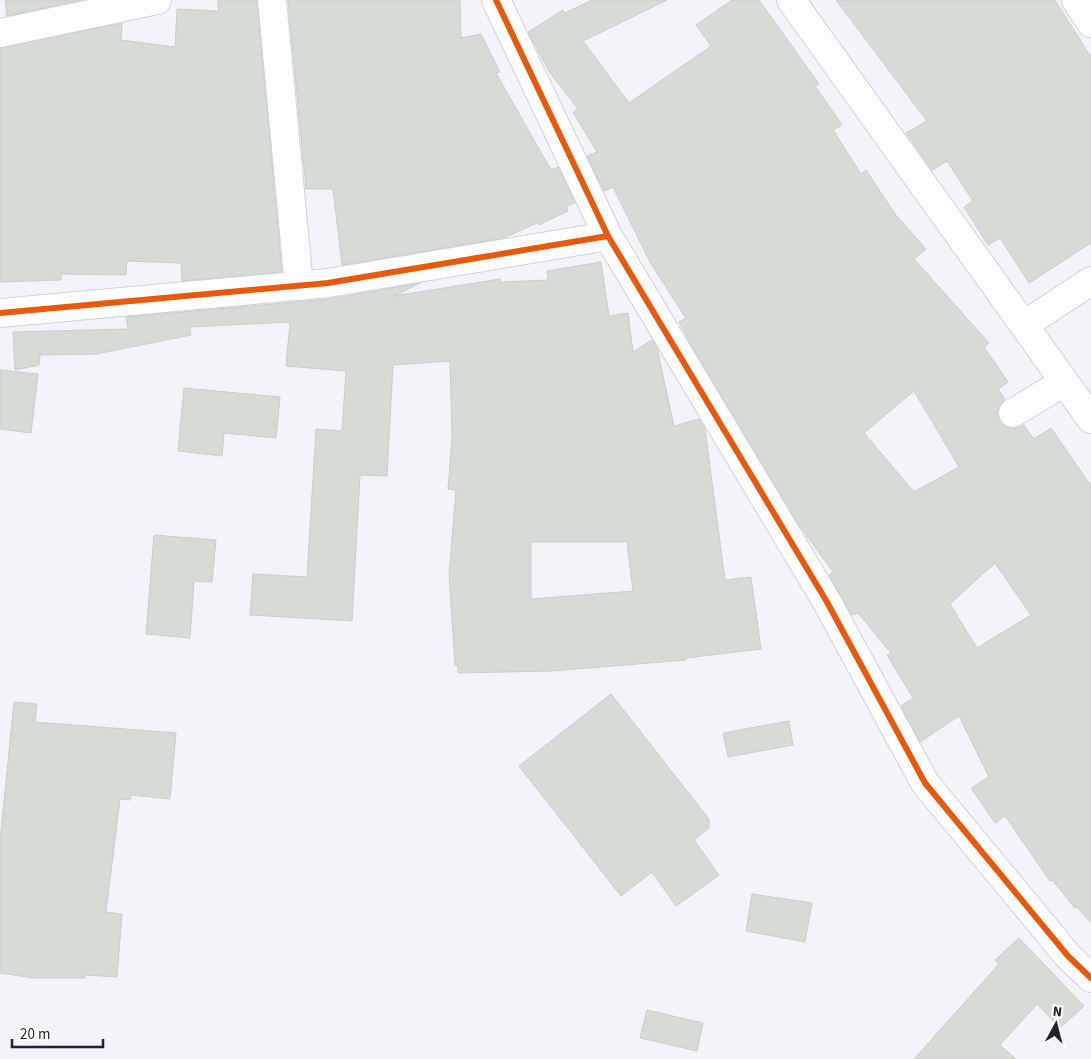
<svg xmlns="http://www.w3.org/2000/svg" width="1091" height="1059" font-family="'Source Sans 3',sans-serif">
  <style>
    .building { fill: #d6dbd5; stroke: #cbcdcb; fill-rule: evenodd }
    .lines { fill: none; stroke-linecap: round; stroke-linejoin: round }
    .minor-casing { stroke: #d1d1da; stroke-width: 30 }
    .minor { stroke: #fdfdfe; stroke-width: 28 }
    .cycleway-casing { stroke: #fff; stroke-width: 9 }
    .cycleway { stroke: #e8590c; stroke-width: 6 }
  </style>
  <rect width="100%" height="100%" fill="#f4f3fa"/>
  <path class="building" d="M5,0H81L7,16Z
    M218,0H257L282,272L182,281L181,263L127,261L126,275L61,274V280L0,282V48L122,23L121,40L175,47L177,9L218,11Z
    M288,0H460L461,38L481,34L500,72L496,73L551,170L558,167L575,203L566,206L568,211L539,225V222L504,238L342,265L333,189H306Z
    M592,0H667L583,41L629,103L711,46L696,25L732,0H759L819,84L815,86L842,125L833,130L861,174L866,170L895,214L926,249L914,259L989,343L984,347L1008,382L998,389L1005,399L999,406L997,414L1000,422L1006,427L1013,429L1024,425L1034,439L1051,428L1091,486V923L1077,907L1075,908L1052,880L1050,881L1005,816L995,823L971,788L989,777L959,716L920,742L901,706L913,698L887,655L891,653L858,613L852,615L829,575L833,572L799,525L692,346L679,322L686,318L651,264L613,187L604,191L587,156L597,152L573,112L578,109L550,73L528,32L563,10L565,13ZM914,391L959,467L914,492L864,433ZM995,563L1031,615L977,648L950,604Z
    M836,0H1055L1091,57V243L1029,283L1000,238L988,245L964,207L973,201L947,161L932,170L906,133L927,121Z
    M601,262L609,316L628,313L633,352L652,340L657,348L674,426L699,419L705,429L725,580L751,577L761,649L686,658V660L552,671L458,673V665H455L449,574L456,490L448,489L452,439L450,361L393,365L387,476L360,475L352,621L250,615L253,574L307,577L316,429L342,431L346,371L286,366L290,322L190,327L191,335L96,354L40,355L39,365L15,370L13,332L128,329L126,317L329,299L420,283L394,296L500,279L501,282L548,280L547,271ZM531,542H627L633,591L531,599Z
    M0,370L38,374L31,433L0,429Z
    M184,388L280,397L276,438L224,433L222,456L178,451Z
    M154,535L216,540L212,582L194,581L190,638L146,634Z
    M611,694L709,819V828L694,840L719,875L676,906L652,872L621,896L519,766Z
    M14,702L37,704L35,722L176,733L170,799L131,795L130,800L120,799L106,912L122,914L117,977L85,975V978H33L0,973V841Z
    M789,721L793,745L728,757L723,733Z
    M752,894L812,903L805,942L746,931Z
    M1019,938L1084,1006L1060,1028L1037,1004L1000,1045L1016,1059H914L999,964L995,960Z
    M647,1010L703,1023L697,1051L640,1038Z"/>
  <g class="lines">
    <g class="minor-casing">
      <path id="minor" d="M272,0L299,286
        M496,0L608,236L827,602L925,783L1068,956L1091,978
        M791,0L1091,419
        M1076,0L1091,23
        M0,33L157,0
        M0,313L328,283L608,236
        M1024,325L1091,281
        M1013,413L1064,382"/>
    </g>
    <use href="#minor" class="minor"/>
    <g class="cycleway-casing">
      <path id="cycleway" d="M496,0L608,236L827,602L925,783L1068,956L1091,978
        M0,313L328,283L608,236"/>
    </g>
    <use href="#cycleway" class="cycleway"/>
  </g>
  <g transform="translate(1056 1024) rotate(7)" stroke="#ffffff" stroke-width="4" paint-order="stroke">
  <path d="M0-4L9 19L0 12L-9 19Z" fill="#23222c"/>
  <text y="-8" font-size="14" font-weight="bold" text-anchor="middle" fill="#23222c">N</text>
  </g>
  <path d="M12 1039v8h91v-8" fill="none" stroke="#23222c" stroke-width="2.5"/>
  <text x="20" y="1039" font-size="15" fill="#23222c" stroke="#ffffff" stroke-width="4" paint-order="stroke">20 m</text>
</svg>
